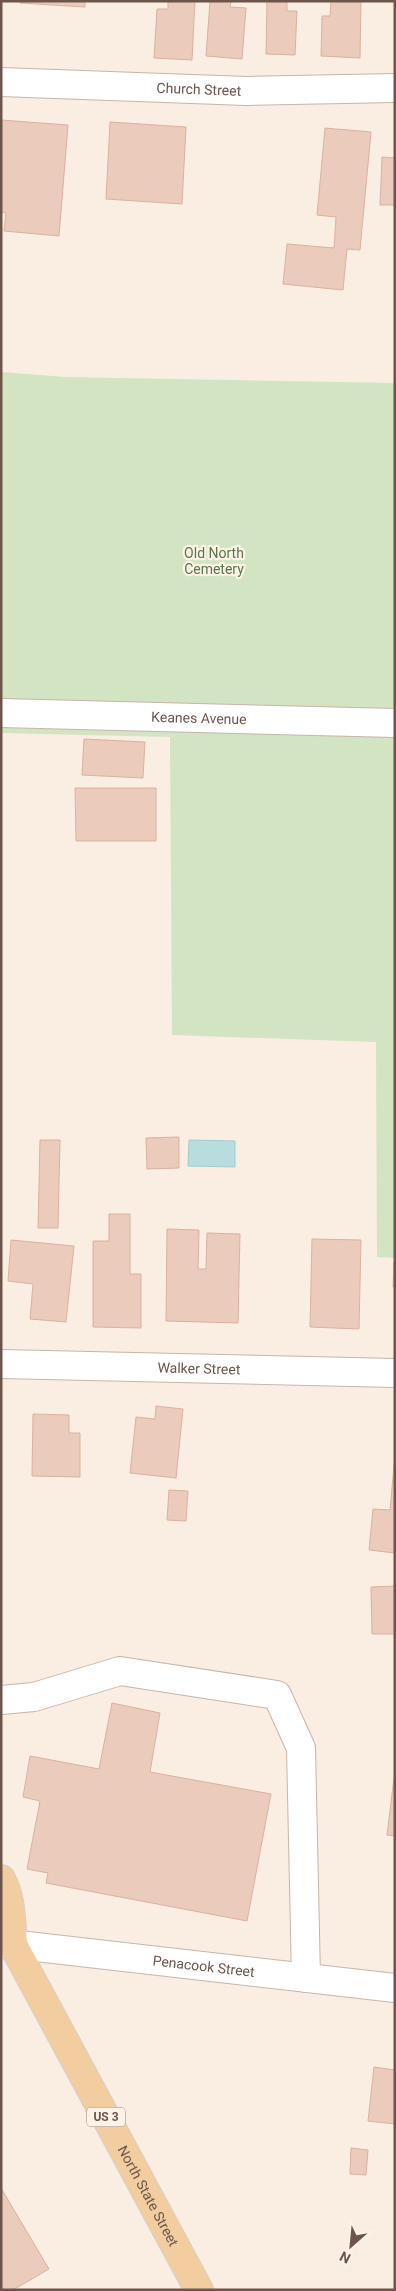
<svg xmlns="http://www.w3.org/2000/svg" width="396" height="2291" font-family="Roboto,sans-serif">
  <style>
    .green { fill: #d2e4c2 }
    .water { fill: #b9dddf; stroke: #a0ccd0 }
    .building { fill: #ebcbbc; stroke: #dbb19e }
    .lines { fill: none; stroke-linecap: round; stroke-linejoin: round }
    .minor-casing { stroke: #c8b5aa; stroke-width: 30 }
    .major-casing { stroke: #d6cfcd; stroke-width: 30 }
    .minor { stroke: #fff; stroke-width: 28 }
    .major { stroke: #f1cda0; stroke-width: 28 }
    .labels { text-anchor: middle; stroke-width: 4.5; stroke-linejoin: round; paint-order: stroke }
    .shield { fill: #fcf2e7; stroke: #98847a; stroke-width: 1 }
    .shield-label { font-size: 12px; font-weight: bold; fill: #6d554b }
    .street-label { font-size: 14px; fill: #6d554b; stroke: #fcf2e7 }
    .park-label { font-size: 14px; fill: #597748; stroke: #fcf2e7 }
  </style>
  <rect width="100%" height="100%" fill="#f9eee1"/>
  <path class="green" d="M1,372L65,377L395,383V1258L377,1257L376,1042L172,1035L170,737L1,733Z"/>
  <path class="water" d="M189,1140L235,1141V1167L188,1166Z"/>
  <path class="building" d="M21,1H85V7L20,3Z
    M168,1H195L192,60L154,58L157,9H168Z
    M210,1H231L230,7L246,8L242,59L206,56Z
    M267,1H287V11H297L295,55L266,54Z
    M331,1H361L360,58L321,56L322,16H330Z
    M1,120L68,125L59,236L4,231L6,213L1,212Z
    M110,122L186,127L182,204L106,199Z
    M325,128L371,132L360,250L347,249L343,290L283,284L287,244L334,248L336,217L317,215Z
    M382,157L395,158V205H380Z
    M84,739L145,742L143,778L82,775Z
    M75,788H156V841H76Z
    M179,1137V1168L147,1169L146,1138Z
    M40,1140H60L58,1228H38Z
    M109,1214H130V1274H141V1328L93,1327V1241H109Z
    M167,1229L199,1230L198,1269H206L207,1233L240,1234L238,1323L166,1321Z
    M312,1239L361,1240L359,1329L310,1327Z
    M11,1240L74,1246L66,1322L30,1319L33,1284L8,1281Z
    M394,1262H395V1287H393Z
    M156,1406L183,1409L176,1478L130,1473L136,1417L155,1419Z
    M33,1414L69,1415V1433H80V1477L32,1476Z
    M395,1455V1553L369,1550L373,1509L390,1510Z
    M169,1490L188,1491L186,1521L167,1520Z
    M395,1586V1634H372L371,1587Z
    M112,1703L160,1713L150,1772L271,1794L247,1921L46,1883L48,1873L27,1869L40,1801L23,1797L30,1756L99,1769Z
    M394,1778L395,1779V1836L387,1835Z
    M374,2067L395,2070V2124L368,2121Z
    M351,2148L368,2150L366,2175L350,2174Z
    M1,2188L49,2269L13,2290H1Z"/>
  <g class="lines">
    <g class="minor-casing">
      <g id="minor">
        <path id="s1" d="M1,82L246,91L395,88"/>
        <path id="s2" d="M1,713L395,723"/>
        <path id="s3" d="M1,1364L395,1373"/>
        <path d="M1,1700L34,1697L120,1671L277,1695L301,1748L306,1978"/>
        <path id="s4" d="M1,1943L395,1988"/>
      </g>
    </g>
    <g class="major-casing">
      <g id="major">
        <path d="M1,1879C12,1898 11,1923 13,1945"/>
        <path id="s5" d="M1,1933L13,1945L199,2290"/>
      </g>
    </g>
    <use href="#minor" class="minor"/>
    <use href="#major" class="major"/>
  </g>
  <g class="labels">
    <rect class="shield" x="87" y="2107.5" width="38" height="19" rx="4"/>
    <g class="shield-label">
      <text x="106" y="2121">US 3</text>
    </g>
    <g class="street-label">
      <text dy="5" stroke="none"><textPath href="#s1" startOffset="198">Church Street</textPath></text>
      <text dy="5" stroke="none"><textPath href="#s2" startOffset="198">Keanes Avenue</textPath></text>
      <text dy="5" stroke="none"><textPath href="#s3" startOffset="198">Walker Street</textPath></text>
      <text dy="5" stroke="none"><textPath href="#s4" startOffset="204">Penacook Street</textPath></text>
      <text dy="5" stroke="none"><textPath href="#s5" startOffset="302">North State Street</textPath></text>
    </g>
    <g class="park-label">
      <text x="214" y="558">Old North<tspan x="214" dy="16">Cemetery</tspan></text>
    </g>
  </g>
  <rect width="396" height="2291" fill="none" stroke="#6d554b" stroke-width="5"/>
  <g transform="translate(351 2246) rotate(207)" stroke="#fcf2e7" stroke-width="4" paint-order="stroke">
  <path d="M0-4L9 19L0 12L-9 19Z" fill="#6d554b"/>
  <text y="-8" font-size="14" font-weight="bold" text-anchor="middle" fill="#6d554b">N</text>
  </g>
</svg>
